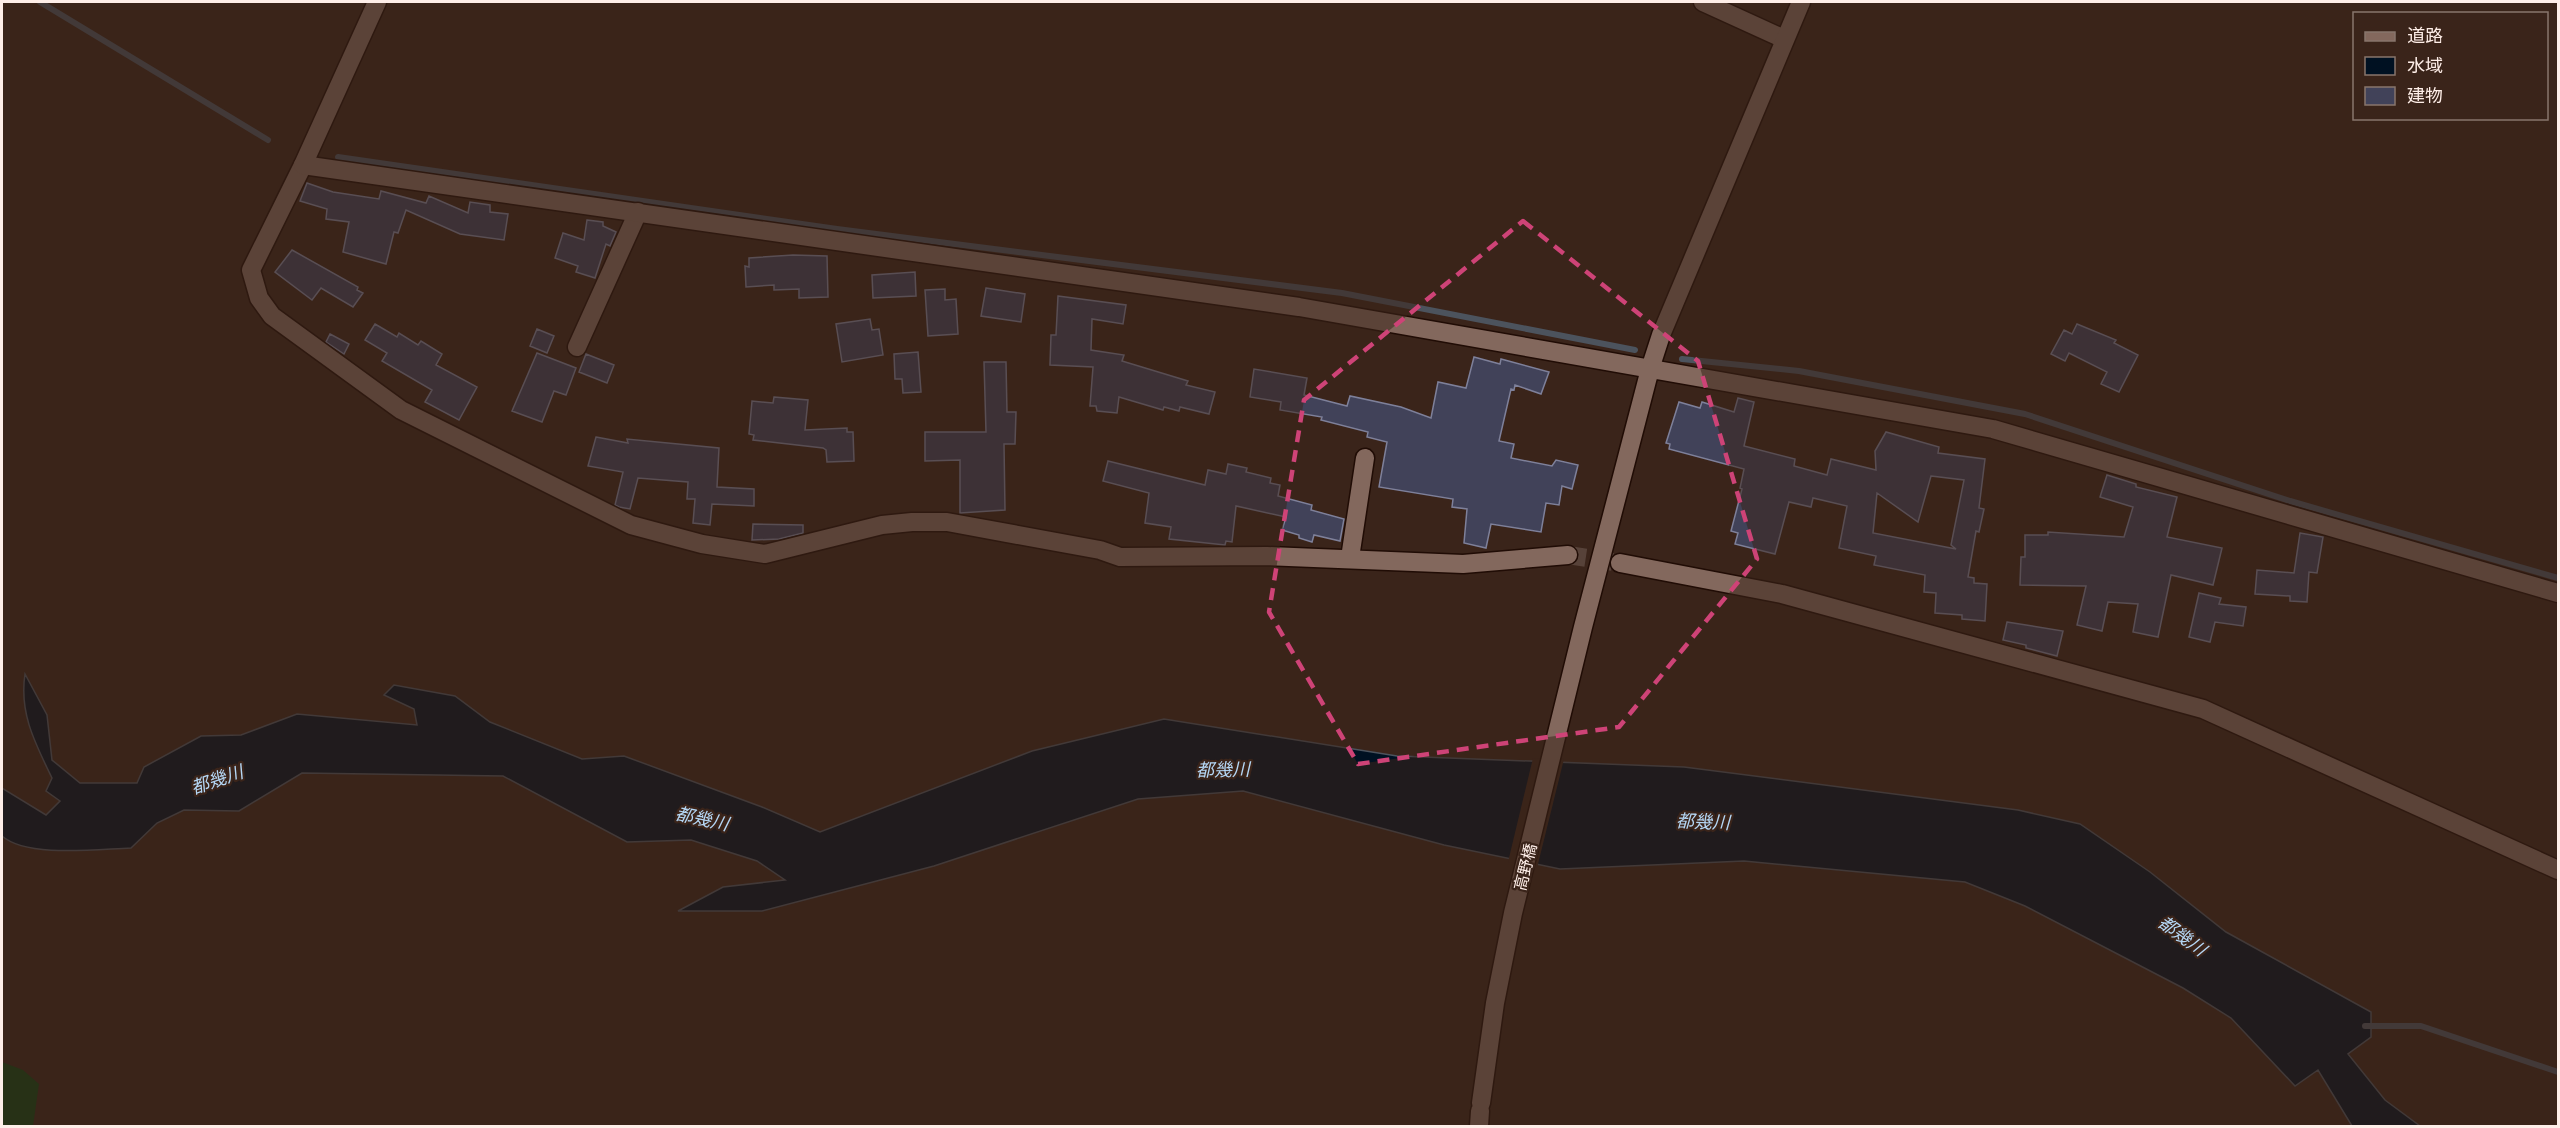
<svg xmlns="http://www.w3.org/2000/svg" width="2560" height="1128" font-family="Lato,'Noto Sans JP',sans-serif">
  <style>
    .green { fill: #104113 }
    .water { fill: #012; stroke: #4c535d; stroke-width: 1.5 }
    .pier { fill: #3a241a }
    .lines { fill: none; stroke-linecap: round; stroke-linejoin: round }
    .stream { stroke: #4c535d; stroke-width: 6 }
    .building { fill: #414259; stroke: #7e809a; stroke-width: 1.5; fill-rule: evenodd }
    .minor-tunnel { stroke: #574239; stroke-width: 18; stroke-dasharray: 18 9; stroke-linecap: butt }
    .minor-casing { stroke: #200c05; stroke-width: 21 }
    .tertiary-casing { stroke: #200c05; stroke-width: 21 }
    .minor { stroke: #83685d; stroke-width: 18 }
    .tertiary { stroke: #83685d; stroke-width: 18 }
    .marked { fill: none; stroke: #ce4377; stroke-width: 4.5; stroke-dasharray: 12 8; stroke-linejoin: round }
    .labels { text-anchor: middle; stroke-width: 4.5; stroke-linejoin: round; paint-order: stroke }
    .street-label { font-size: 16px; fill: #feeee8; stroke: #3a241a }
    .water-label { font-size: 18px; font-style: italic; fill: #b5d7f5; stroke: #3a241a }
  </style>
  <rect width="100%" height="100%" fill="#3a241a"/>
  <path class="green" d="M2,1062L23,1070L39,1084L33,1126H2Z"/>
  <path class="water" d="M25,674L47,715L52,760L80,783H137L144,767L201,736L241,735L297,714L417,725L414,709L384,695L394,685L455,696L490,722L582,759L624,756L762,807L820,832L1032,751L1164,719L1397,756L1684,767L2018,810L2080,824L2150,872L2226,932L2371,1012V1037L2348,1054L2385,1100L2420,1126H2352L2318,1070L2295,1086L2231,1018L2183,988L2025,906L1965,882L1744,861L1560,869L1444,845L1243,791L1138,799L934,866L762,911H678L723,887L785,880L757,861L691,840L627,842L503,776L302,773L239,811L184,810L157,823L131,848C98,849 27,858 2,836V788L46,815L60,801L46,791L52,778C35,743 19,713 25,674Z"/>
  <path class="pier" d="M1533,758L1564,759L1537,868L1508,862Z"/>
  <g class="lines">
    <path class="stream" d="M40,2L268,140
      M338,157L837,229L1342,293L1635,350
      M1682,359L1799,371L2025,414L2290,501L2558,578
      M2365,1026H2421L2558,1072"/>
  </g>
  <path class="building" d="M307,183L333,192L379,199L381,191L426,203L429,196L468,213L470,202L490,205V212L508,214L504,240L460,234L406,210L398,233L394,232L386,264L343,252L349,222L326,219L327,209L300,201Z
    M587,220L603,222V226L616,232L610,246L606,244L595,278L576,272L578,266L555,258L563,233L584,240Z
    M292,250L358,287L357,290L363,293L353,307L321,288L312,300L275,272Z
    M793,255L827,256L828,297L799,298V289L774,290V285L746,287L745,266L749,267V258Z
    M915,272L916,296L873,298L872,275Z
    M986,288L1025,294L1021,322L981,316Z
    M945,289V300L956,299L958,334L928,336L925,290Z
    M1058,296L1126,305L1123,324L1092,319L1091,350L1124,355L1122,361L1188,381L1186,385L1215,392L1209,414L1180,407L1179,411L1164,407L1163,410L1119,397L1117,413L1097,411L1096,406H1090L1093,367L1050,365L1051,335H1056Z
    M870,319L872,330L879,329L883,355L842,362L836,324Z
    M375,324L397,337L399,333L418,345L421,341L442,354L436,365L477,387L459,420L425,402L432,390L382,361L387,353L365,340Z
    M2077,324L2116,340L2114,343L2138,355L2119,392L2101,384L2107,372L2069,353L2065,361L2051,354L2064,330L2072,334Z
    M537,329L554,336L547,353L530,346Z
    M330,334L349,344L344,354L326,342Z
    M918,352L921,392L903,393L902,379H895L894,354Z
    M537,353L576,368L566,395L554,391L542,422L512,411Z
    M586,354L614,365L607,383L579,372Z
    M1474,357L1500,364L1501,359L1549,372L1541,394L1515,385L1514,390L1511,389L1499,441L1514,444L1511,458L1552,466L1556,460L1578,465L1572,489L1562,486L1559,505L1546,503L1541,532L1491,524L1486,548L1464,543L1467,509L1452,507L1453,499L1379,487L1387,442L1367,437L1368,432L1321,420L1322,417L1280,410L1281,402L1250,397L1254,369L1307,378L1304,395L1347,406L1350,396L1401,407L1431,418L1438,382L1466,388Z
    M984,362H1006L1007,412H1016L1015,444H1004L1005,510L960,513V460L925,461V432H986Z
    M774,397L808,400L805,430L847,428V432H853L854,461L827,462L826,450L823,448L753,440L754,435L749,434L752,401L773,403Z
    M1738,398L1754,402L1744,446L1795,459L1794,466L1827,475L1831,459L1876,470L1875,451L1886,432L1939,447L1938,453L1985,459L1979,508L1984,509L1979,532L1976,531L1968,577L1974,578V583L1987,584L1985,621L1962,619V615L1935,613L1936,593L1924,592L1925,575L1874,565L1876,556L1839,548L1847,506L1813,498L1811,507L1789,502L1775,554L1735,544L1738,533L1731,531L1742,489L1740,488L1744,469L1669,449L1670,444L1666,443L1679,402L1700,408L1702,402L1734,412ZM1931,476L1964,480L1951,545L1956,549L1873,533L1877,493L1918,522Z
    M596,437L628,443L627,439L719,448L717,487L754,489V506L712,504L710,525L693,523L695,499H687L688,482L638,478L630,509L619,507L615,505L623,472L588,466Z
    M1108,461L1205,485L1208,470L1226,474L1228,464L1247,468L1246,472L1271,478L1270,483L1280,485L1278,496L1312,505L1311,510L1344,519L1340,541L1314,535L1312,542L1299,538V535L1282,530L1286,517L1236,506L1232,542L1226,541L1225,545L1169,539L1171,527L1145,523L1149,493L1103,481Z
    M2107,475L2136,484V487L2177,497L2167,537L2222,548L2213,585L2171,575L2158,637L2133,632L2138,604L2108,602L2102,631L2077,625L2086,586L2020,585L2021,557H2025V535H2048V532L2124,537L2133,507L2100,497Z
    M753,524L803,525V533L779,539L752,540Z
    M2300,533L2323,537L2317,573L2309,572L2307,602L2290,601V596L2255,594L2257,570L2294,573Z
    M2199,593L2221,598L2219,604L2246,607L2243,626L2215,622L2210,642L2189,637Z
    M2007,622L2063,631L2057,656L2026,648V645L2003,640Z"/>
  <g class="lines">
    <path class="minor-tunnel" d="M1568,555L1620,563"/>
    <g class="minor-casing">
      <path id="minor" d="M1703,2L1784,39
        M303,165L251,270L259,298L272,316L401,410L631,525L702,544L765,554L882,525L912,522H947L1100,550L1120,557L1267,556L1463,564L1568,555
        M577,347L638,212
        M1350,558L1365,458
        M1620,563L1782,594L2203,709L2558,870"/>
    </g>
    <g class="tertiary-casing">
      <path id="tertiary" d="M377,2L303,165L1299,307L1993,429L2558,593
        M1481,1103L1495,1003L1513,913L1583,627L1650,369L1661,335L1801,2
        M1479,1126L1480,1111"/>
    </g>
    <use href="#minor" class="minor"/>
    <use href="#tertiary" class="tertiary"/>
  </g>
  <path d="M0 0H2560V1128H0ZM1523,221L1698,361L1757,559L1619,727L1358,764L1269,612L1304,400Z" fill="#3a241a" fill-opacity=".55" fill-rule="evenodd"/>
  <path class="marked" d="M1523,221L1698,361L1757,559L1619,727L1358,764L1269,612L1304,400Z"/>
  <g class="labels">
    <g class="street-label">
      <text transform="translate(1525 867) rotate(-76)" y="6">高野橋</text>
    </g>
    <g class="water-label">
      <text transform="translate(1223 770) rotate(-1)" y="6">都幾川</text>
      <text transform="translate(217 780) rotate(-19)" y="6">都幾川</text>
      <text transform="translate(702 819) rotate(12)" y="6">都幾川</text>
      <text transform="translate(1703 822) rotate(2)" y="6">都幾川</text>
      <text transform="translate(2182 936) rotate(36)" y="6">都幾川</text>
    </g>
  </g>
  <rect width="2560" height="1128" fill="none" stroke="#feeee8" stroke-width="6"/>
  <rect x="2353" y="12" width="195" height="108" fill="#3a241a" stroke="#88756c" stroke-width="1.5"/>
  <rect x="2365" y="32" width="30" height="9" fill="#83685d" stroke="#88756c" stroke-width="1.5"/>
  <text x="2407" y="42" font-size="18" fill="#feeee8">道路</text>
  <rect x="2365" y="57" width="30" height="18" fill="#001122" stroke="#88756c" stroke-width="1.5"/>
  <text x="2407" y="72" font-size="18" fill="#feeee8">水域</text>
  <rect x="2365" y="87" width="30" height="18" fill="#414259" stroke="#88756c" stroke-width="1.5"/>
  <text x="2407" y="102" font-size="18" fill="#feeee8">建物</text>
</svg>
